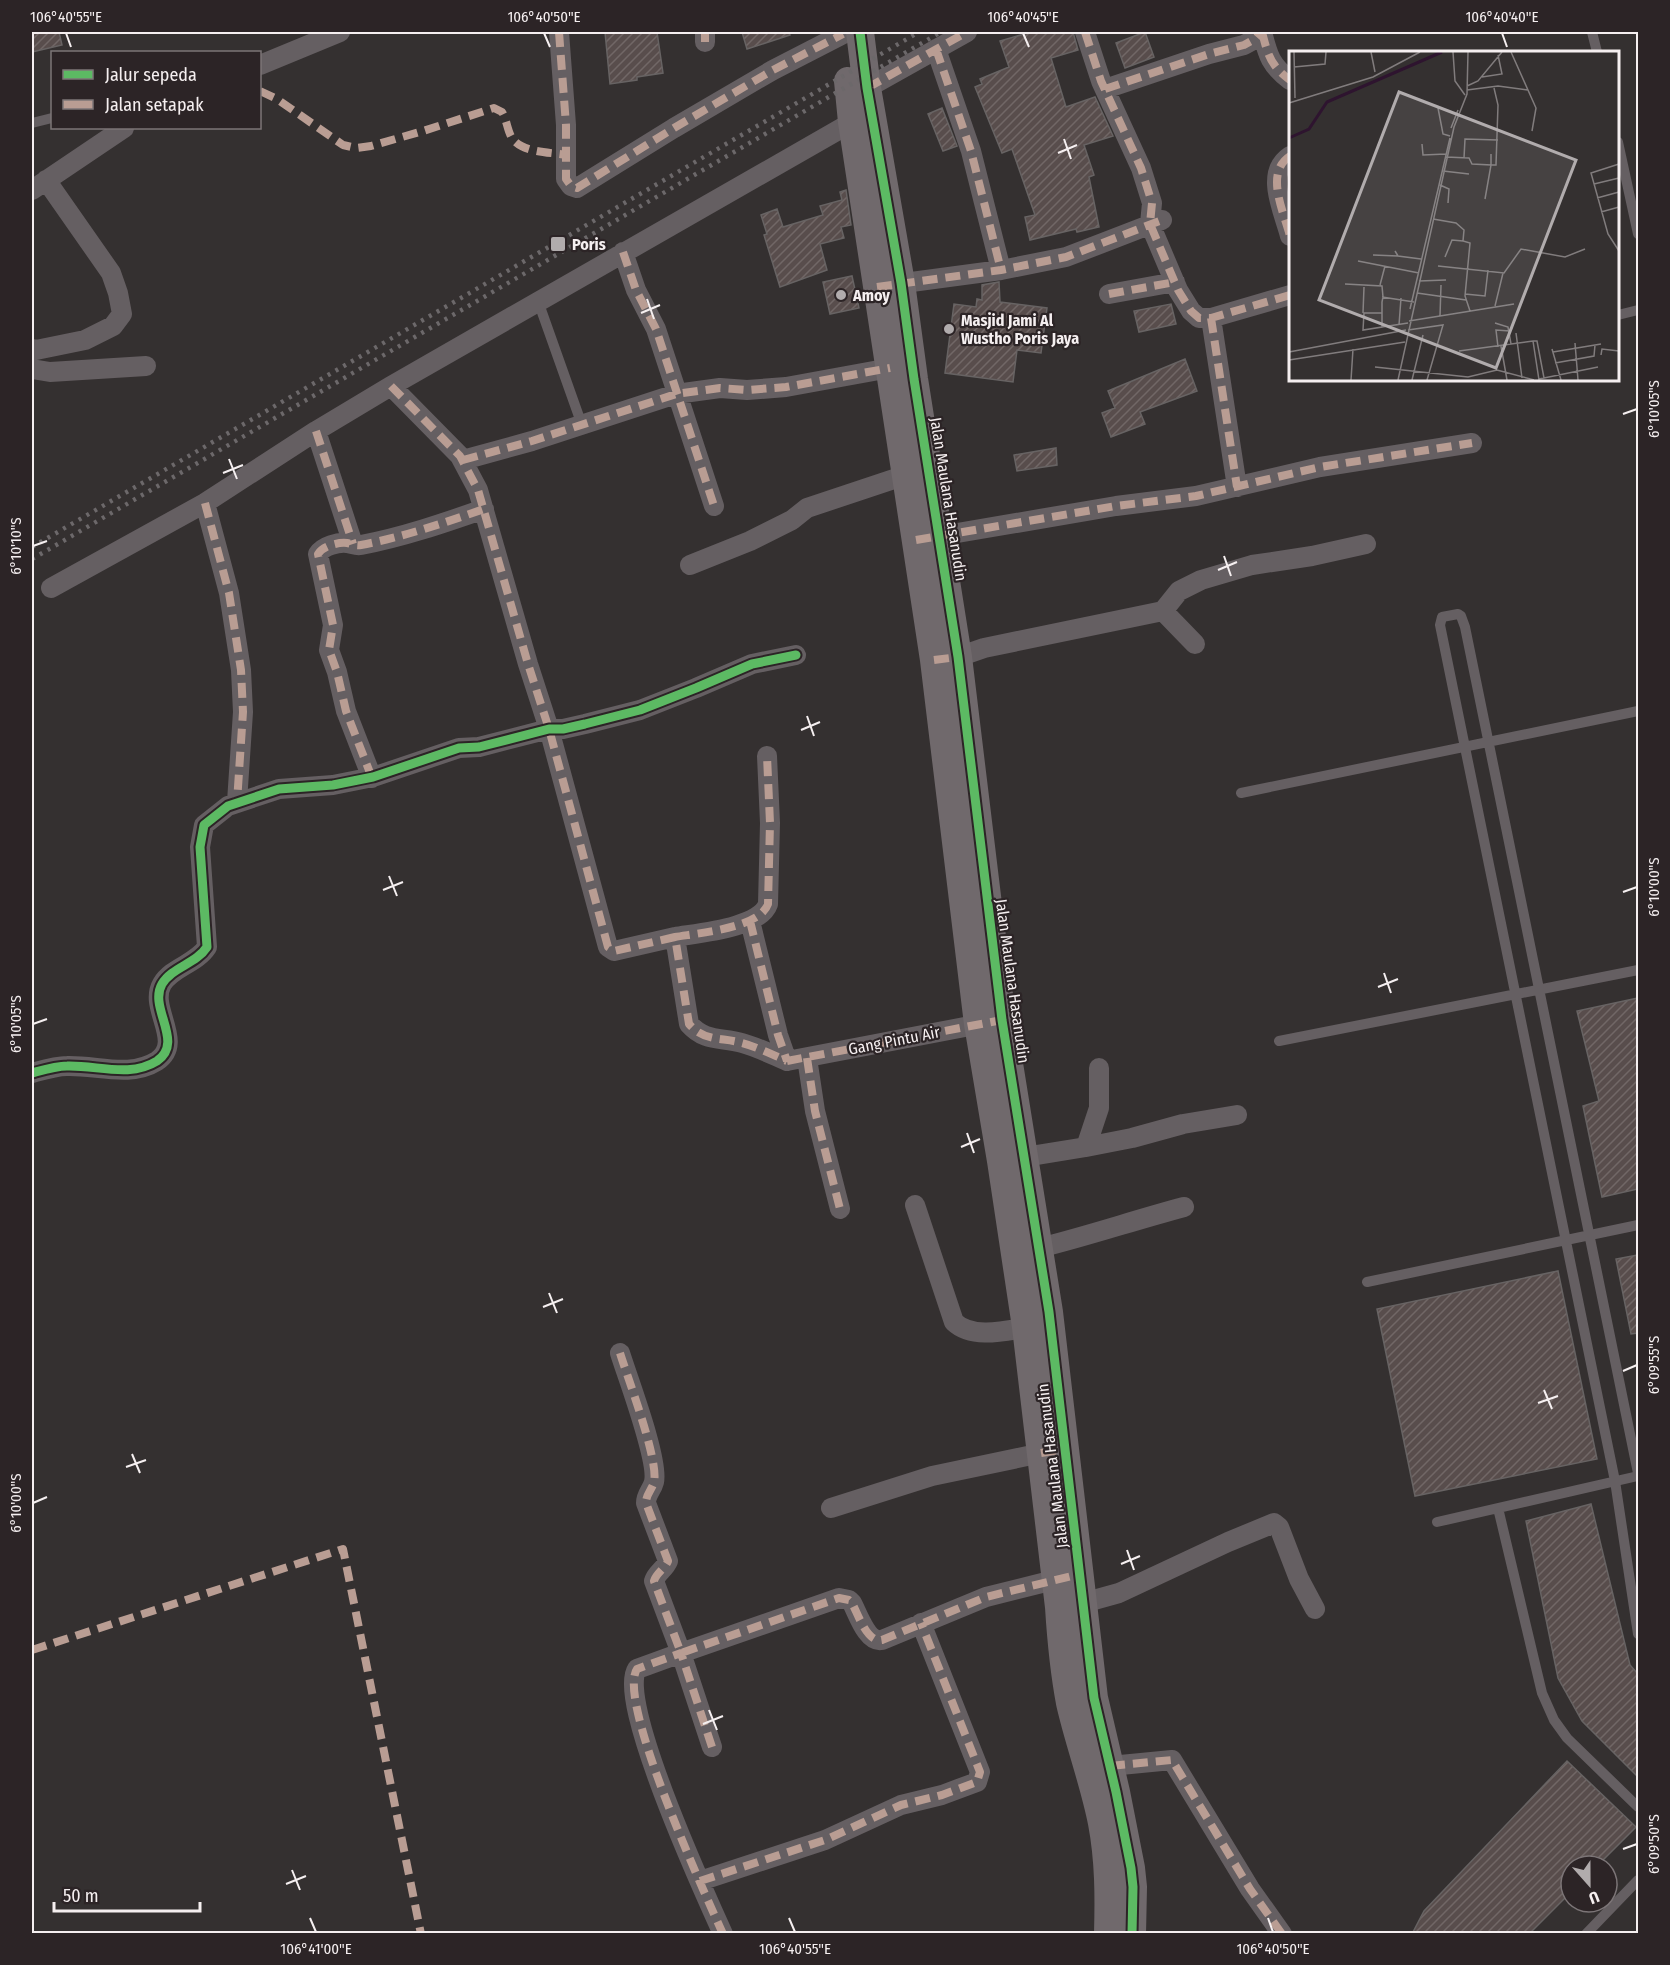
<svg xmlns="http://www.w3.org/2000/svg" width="1670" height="1965" font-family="'Fira Sans Condensed',sans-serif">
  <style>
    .building { fill: url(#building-hatch); stroke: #676363; stroke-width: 1.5 }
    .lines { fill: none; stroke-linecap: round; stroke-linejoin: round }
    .lane { stroke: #655f62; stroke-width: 10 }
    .street { stroke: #655f62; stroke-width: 20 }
    .secondary { stroke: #70696c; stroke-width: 28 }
    .rail { stroke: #6c686a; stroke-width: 4.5; stroke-dasharray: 3 6; stroke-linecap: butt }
    .quiet { stroke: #b99d93; stroke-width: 8; stroke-dasharray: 15 8; stroke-linecap: butt }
    .cycleway-casing { stroke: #2c2426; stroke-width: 13 }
    .cycleway { stroke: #5cba63; stroke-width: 9 }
    .ticks { fill: none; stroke: #f5eff0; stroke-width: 2 }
    .poi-dot { fill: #b1acad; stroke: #2c2426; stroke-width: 2 }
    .labels { text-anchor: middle; stroke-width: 4.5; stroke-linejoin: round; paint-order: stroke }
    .poi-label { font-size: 16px; font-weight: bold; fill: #f5eff0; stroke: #2c2426; text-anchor: start }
    .street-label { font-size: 16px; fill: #f5eff0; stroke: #2c2426 }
    .inset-river { fill: none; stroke: #2e142f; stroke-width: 3 }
    .inset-road { fill: none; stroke: #817c7d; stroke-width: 1.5 }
    .view { fill: #b1acad; fill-opacity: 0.15; stroke: #b1acad; stroke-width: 3 }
    .inset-edge { fill: none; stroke: #f5eff0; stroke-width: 3 }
    .neatline { fill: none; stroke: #f5eff0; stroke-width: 2 }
    .ticks-label { font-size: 15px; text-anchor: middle; fill: #f5eff0 }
  </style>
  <defs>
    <pattern id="building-hatch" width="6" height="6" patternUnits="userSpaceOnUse" patternTransform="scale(1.5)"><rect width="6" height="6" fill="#584d4c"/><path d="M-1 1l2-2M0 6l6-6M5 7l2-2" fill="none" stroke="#716766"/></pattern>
  </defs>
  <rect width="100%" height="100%" fill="#343030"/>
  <path class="building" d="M32,32H59L62,45L32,52Z
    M605,32H657L663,73L637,77V80L610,84Z
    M742,32H789L790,35L747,49Z
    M1031,32H1073L1078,50L1051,58L1066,107L1095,97L1113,136L1084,145L1094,175L1089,177L1099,227L1077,232L1076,229L1030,240L1025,217L1035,215L1012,149L1002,153L975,87L982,84L980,79L1009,67L1000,41Z
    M1145,32L1154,57L1125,68L1116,43Z
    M942,108L957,146L943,151L928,114Z
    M846,190L851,225L841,227L844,238L820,244L827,270L780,287L764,235L767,234L761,215L777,209L783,227L823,215L820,206L842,200L840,192Z
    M852,276L859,308L830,314L823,282Z
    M999,282L1000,302L1047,308L1041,353L1017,350L1013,382L945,373L954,304L976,307L977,299L982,300V285Z
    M1171,304L1176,324L1139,332L1134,311Z
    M1185,359L1197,391L1140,412L1145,424L1111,437L1102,413L1115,408L1108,391Z
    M1056,448L1057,465L1017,471L1014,455Z
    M1638,998V1189L1602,1197L1583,1106L1599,1101L1577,1011Z
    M1638,1255V1333L1631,1334L1616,1259Z
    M1558,1271L1597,1459L1415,1496L1377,1309Z
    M1591,1504L1630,1665L1638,1674V1777L1582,1721L1558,1678L1526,1521Z
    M1567,1761L1636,1827L1597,1866H1571V1892L1529,1934H1412L1424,1911Z"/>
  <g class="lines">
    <path class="lane" d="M1592,32L1597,52
      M32,123L52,118
      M1618,142L1638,234
      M538,301L582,425
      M1618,315L1638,310
      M1241,793L1638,711
      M1279,1041L1638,970
      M1367,1282L1638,1225
      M1638,1473L1465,627L1461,616L1458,614L1442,617L1440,625L1615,1481L1638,1634
      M1498,1508L1542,1693L1554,1720L1567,1738L1638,1807
      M1437,1522L1638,1476
      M1586,1934L1638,1880"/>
    <path class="street" d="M559,32L566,125V179L571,186L577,188L674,128L773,70L843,34
      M1085,32L1101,81L1141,168L1152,203L1150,224L1178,290L1191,311L1199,318H1211L1290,295
      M1262,32C1268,55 1270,65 1290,80
      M705,42V32
      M936,49L971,151L1001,270
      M260,65L340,32
      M867,88L967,32
      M1105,89L1209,54L1244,45L1255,39L1261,32
      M1290,156C1264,173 1284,212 1290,236
      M32,190L124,128
      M623,252L636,290L656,329L714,506
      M889,285L1001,270L1066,257L1162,220
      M1109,294L1175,282
      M1211,318L1237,487
      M32,349L36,350L85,340L113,326L122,314L118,293L111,273L46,180
      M32,369L50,372L146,366
      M391,386L460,456L478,490L528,664L549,729L608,947L614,951L675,937L689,1024C705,1042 721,1037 742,1043C757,1047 773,1055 787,1061
      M316,431L353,544
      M463,460L532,441L676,394L720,388L747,390L786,387L890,368
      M205,503L229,593L241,670L243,712L237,802
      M928,538L1116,506L1196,496L1320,467L1472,443
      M690,565L750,541L792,520L807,508L906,475
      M51,588L205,503L316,431L391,386L861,117
      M1163,611L1179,591L1201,580L1252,565L1312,556L1366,544
      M947,658L958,657L984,648L1163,611L1195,644
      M372,778L346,711L337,672L329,650L333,625L318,554C323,546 338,542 347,543C353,544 356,546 361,545C403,537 444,523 484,509
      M750,921L778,1035L787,1061
      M675,937C698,933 760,928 768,904L770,823L767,756
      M807,1058L815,1111L840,1209
      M787,1061L991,1022
      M32,1073C43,1070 56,1066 67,1066C97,1065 130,1078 157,1061C185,1042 148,1008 162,984C172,967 196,964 207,947L200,847L204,825L228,806L279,789L333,785L373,777L459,748L479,747L549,729H563L585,724L640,710L696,688L752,664L796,655
      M1086,1147L1132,1138L1183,1124L1237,1115
      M1012,1159L1086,1147L1099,1108V1068
      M915,1205L954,1322C974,1341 1012,1329 1037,1326
      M1039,1248C1088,1236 1135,1220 1184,1207
      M620,1353C628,1379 659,1460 654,1482C652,1490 646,1494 646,1503L668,1561C665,1569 656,1573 654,1581L681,1653L839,1598L849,1600L852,1603C858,1614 867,1643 882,1640L986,1597L1066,1577
      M831,1508L932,1476L1051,1451
      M1083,1603L1119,1593L1228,1542L1274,1523L1279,1527L1299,1579L1315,1609
      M712,1747L681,1653L637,1669C616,1700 705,1894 723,1934
      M1110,1766L1172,1760L1250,1889L1282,1934
      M700,1881L825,1840L901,1805L942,1795L977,1782L980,1772L921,1623"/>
    <path class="secondary" d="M860,32L867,88L901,283L914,379L958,657L1002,1020L1049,1312L1094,1698L1116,1792L1131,1868L1133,1887L1132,1934
      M848,81L852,122L934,660L978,1024L1001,1161L1026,1327L1059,1607C1061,1639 1064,1671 1070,1703C1079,1743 1094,1782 1102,1823C1109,1860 1109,1897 1108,1934"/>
    <path class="rail" d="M32,547L919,32
      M32,559L941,32"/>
    <path class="quiet" d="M559,32L566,125V179L571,186L577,188L674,128L773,70L843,34
      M1085,32L1101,81L1141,168L1152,203L1150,224L1178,290L1191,311L1199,318H1211L1290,295
      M1262,32C1268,55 1270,65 1290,80
      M705,42V32
      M936,49L971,151L1001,270
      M867,88L967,32
      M1105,89L1209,54L1244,45L1255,39L1261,32
      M260,91L277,99L343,145L356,148L371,146L423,131L494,108L502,112C507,120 507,130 512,138C522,153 550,152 566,155
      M1290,156C1264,173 1284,212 1290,236
      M623,252L636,290L656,329L714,506
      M877,287L1001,270L1066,257L1162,220
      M1109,294L1175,282
      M1211,318L1237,487
      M391,386L460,456L478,490L528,664L549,729L608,947L614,951L675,937L689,1024C705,1042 721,1037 742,1043C757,1047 773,1055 787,1061
      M316,431L353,544
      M463,460L532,441L676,394L720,388L747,390L786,387L890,368
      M205,503L229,593L241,670L243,712L237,802
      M916,540L1116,506L1196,496L1320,467L1472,443
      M934,660L958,657
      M372,778L346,711L337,672L329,650L333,625L318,554C323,546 338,542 347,543C353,544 356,546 361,545C403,537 444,523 484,509
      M750,921L778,1035L787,1061
      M675,937C698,933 760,928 768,904L770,823L767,756
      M807,1058L815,1111L840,1209
      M787,1061L1002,1020
      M620,1353C628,1379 659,1460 654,1482C652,1490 646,1494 646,1503L668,1561C665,1569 656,1573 654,1581L681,1653L839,1598L849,1600L852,1603C858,1614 867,1643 882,1640L986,1597L1080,1574
      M1041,1453L1065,1449
      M32,1650L343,1549L421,1934
      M712,1747L681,1653L637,1669C616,1700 705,1894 723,1934
      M1110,1766L1172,1760L1250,1889L1282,1934
      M700,1881L825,1840L901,1805L942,1795L977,1782L980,1772L921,1623"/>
    <g class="cycleway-casing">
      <path id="cycleway" d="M860,32L867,88L901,283L914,379L958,657L1002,1020L1049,1312L1094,1698L1116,1792L1131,1868L1133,1887L1132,1934
        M32,1073C43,1070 56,1066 67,1066C97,1065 130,1078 157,1061C185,1042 148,1008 162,984C172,967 196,964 207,947L200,847L204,825L228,806L279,789L333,785L373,777L459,748L479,747L549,729H563L585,724L640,710L696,688L752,664L796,655"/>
    </g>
    <use href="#cycleway" class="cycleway"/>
  </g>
  <path class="ticks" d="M66,33L71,47M544,33L550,47M1023,33L1029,47M1502,33L1507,47M1064,139L1071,159M1058,153L1077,145M647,299L654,319M641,313L660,305M1623,414L1637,409M229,459L237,479M223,473L243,465M33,546L47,541M1224,556L1231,576M1218,570L1237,562M807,716L814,736M801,730L820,722M389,876L397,896M383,890L403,882M1623,892L1637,887M1384,973L1391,993M1378,987L1398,979M33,1024L47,1019M967,1133L974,1153M961,1147L980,1139M549,1293L557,1313M543,1307L563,1299M1623,1371L1637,1365M1544,1390L1552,1409M1538,1403L1558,1396M132,1454L140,1473M126,1467L146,1460M33,1503L47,1497M1127,1550L1134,1570M1121,1564L1140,1556M709,1710L717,1730M703,1724L723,1716M1623,1849L1637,1844M292,1870L300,1890M286,1884L306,1876M310,1918L316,1932M789,1918L795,1932M1268,1918L1273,1932"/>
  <g class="poi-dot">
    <rect x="550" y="236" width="16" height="16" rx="3"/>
    <circle cx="841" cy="295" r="6"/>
    <circle cx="949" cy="329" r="6"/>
  </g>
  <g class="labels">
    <g class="poi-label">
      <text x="572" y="250">Poris</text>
      <text x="853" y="301">Amoy</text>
      <text x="961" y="326">Masjid Jami Al<tspan x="961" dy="18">Wustho Poris Jaya</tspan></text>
    </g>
    <g class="street-label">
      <text transform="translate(949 499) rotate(81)" y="6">Jalan Maulana Hasanudin</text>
      <text transform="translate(1013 981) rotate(82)" y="6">Jalan Maulana Hasanudin</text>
      <text transform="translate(894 1040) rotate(-11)" y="6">Gang Pintu Air</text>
      <text transform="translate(1052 1466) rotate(-97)" y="6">Jalan Maulana Hasanudin</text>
    </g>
  </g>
  <g transform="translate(1289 51)">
    <rect width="330" height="330" fill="#343030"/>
    <path class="inset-river" d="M0,87L20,78L38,51L153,1"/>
    <path class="inset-road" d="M5,1L6,47M82,1L86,21M164,1L166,30L176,44M222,1L247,57L243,80M5,16L36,13L37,1M193,26L213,23L209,4M178,35L189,30L213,1M178,39L209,35L239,39M0,52L84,26L131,1M149,57L154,83L161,85M162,77L169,59M133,93L134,104L157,103M202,103V114H207L209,54L205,37M157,106L180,107L183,113L202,114L196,148M175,107L176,88L209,89M330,113L302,122L319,183L330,200M154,120L180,123M305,133L330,127M151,134L160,138L159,152M308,147L330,141M312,161L330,156M144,168L167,172L175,179L174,190L181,192L176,245L181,260M106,200L109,205L132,208M84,204L109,205M156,206L163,189L174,190M69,210L130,222M149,215L215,222L232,198L276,206L296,198M130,230L157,229M56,233L93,235L94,246L93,251V276L74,279L75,262H93M91,234L96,215M128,242L177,249M176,243L196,245L199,219M93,246L125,251M206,255L214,222M121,258L161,87M74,262L75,236M151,265L152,234M120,270L225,253M206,272L219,276L222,293M110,274L112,247M93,276L119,272M119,279L154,274L138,329M227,282L233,327M244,290H248L255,327M244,290L250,329M286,292L289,329M212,295L218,329M209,296L207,279L221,280M263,298L272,329M170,300L244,290M0,301L117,279M264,301L312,293M312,304L313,298L330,300M0,309L116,291M266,312L305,305L306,294M86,316L179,326L208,319L245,329M250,328L309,316M62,329L64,298M109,329L165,76L178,43L179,1M123,329L134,284"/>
    <path class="view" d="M110,41L287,109L207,317L30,249Z"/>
    <rect width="330" height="330" class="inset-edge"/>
  </g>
  <rect width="1670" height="1965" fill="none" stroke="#2c2426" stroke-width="66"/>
  <rect x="51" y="51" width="210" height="78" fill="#2c2426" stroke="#7c7577" stroke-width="1.5"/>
  <rect x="63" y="70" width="30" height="9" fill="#5cba63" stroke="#7c7577" stroke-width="1.5"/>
  <text x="105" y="81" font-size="18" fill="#f5eff0">Jalur sepeda</text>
  <rect x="63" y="100" width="30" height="9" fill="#b99d93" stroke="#7c7577" stroke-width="1.5"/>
  <text x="105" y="111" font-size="18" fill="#f5eff0">Jalan setapak</text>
  <g transform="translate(1589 1884) rotate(159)"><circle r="28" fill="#2c2426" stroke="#7c7577" stroke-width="1.5"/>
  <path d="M0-4.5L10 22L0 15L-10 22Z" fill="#b1acad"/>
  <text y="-9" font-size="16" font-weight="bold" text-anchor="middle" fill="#f5eff0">U</text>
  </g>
  <path d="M54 1902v9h146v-9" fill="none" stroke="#f5eff0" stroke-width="3"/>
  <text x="63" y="1902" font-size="18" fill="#f5eff0" stroke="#2c2426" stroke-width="4.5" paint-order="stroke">50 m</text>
  <rect x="33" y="33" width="1604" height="1899" class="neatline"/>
  <g class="ticks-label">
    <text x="66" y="22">106°40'55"E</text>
    <text x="544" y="22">106°40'50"E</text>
    <text x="1023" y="22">106°40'45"E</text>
    <text x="1502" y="22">106°40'40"E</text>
    <text transform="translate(1654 409) rotate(-90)" y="5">6°10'05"S</text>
    <text transform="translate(16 546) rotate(-90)" y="5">6°10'10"S</text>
    <text transform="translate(1654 887) rotate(-90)" y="5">6°10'00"S</text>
    <text transform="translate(16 1024) rotate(-90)" y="5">6°10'05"S</text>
    <text transform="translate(1654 1365) rotate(-90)" y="5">6°09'55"S</text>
    <text transform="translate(16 1503) rotate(-90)" y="5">6°10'00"S</text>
    <text transform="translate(1654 1844) rotate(-90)" y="5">6°09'50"S</text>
    <text x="316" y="1954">106°41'00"E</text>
    <text x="795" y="1954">106°40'55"E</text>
    <text x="1273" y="1954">106°40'50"E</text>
  </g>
</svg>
